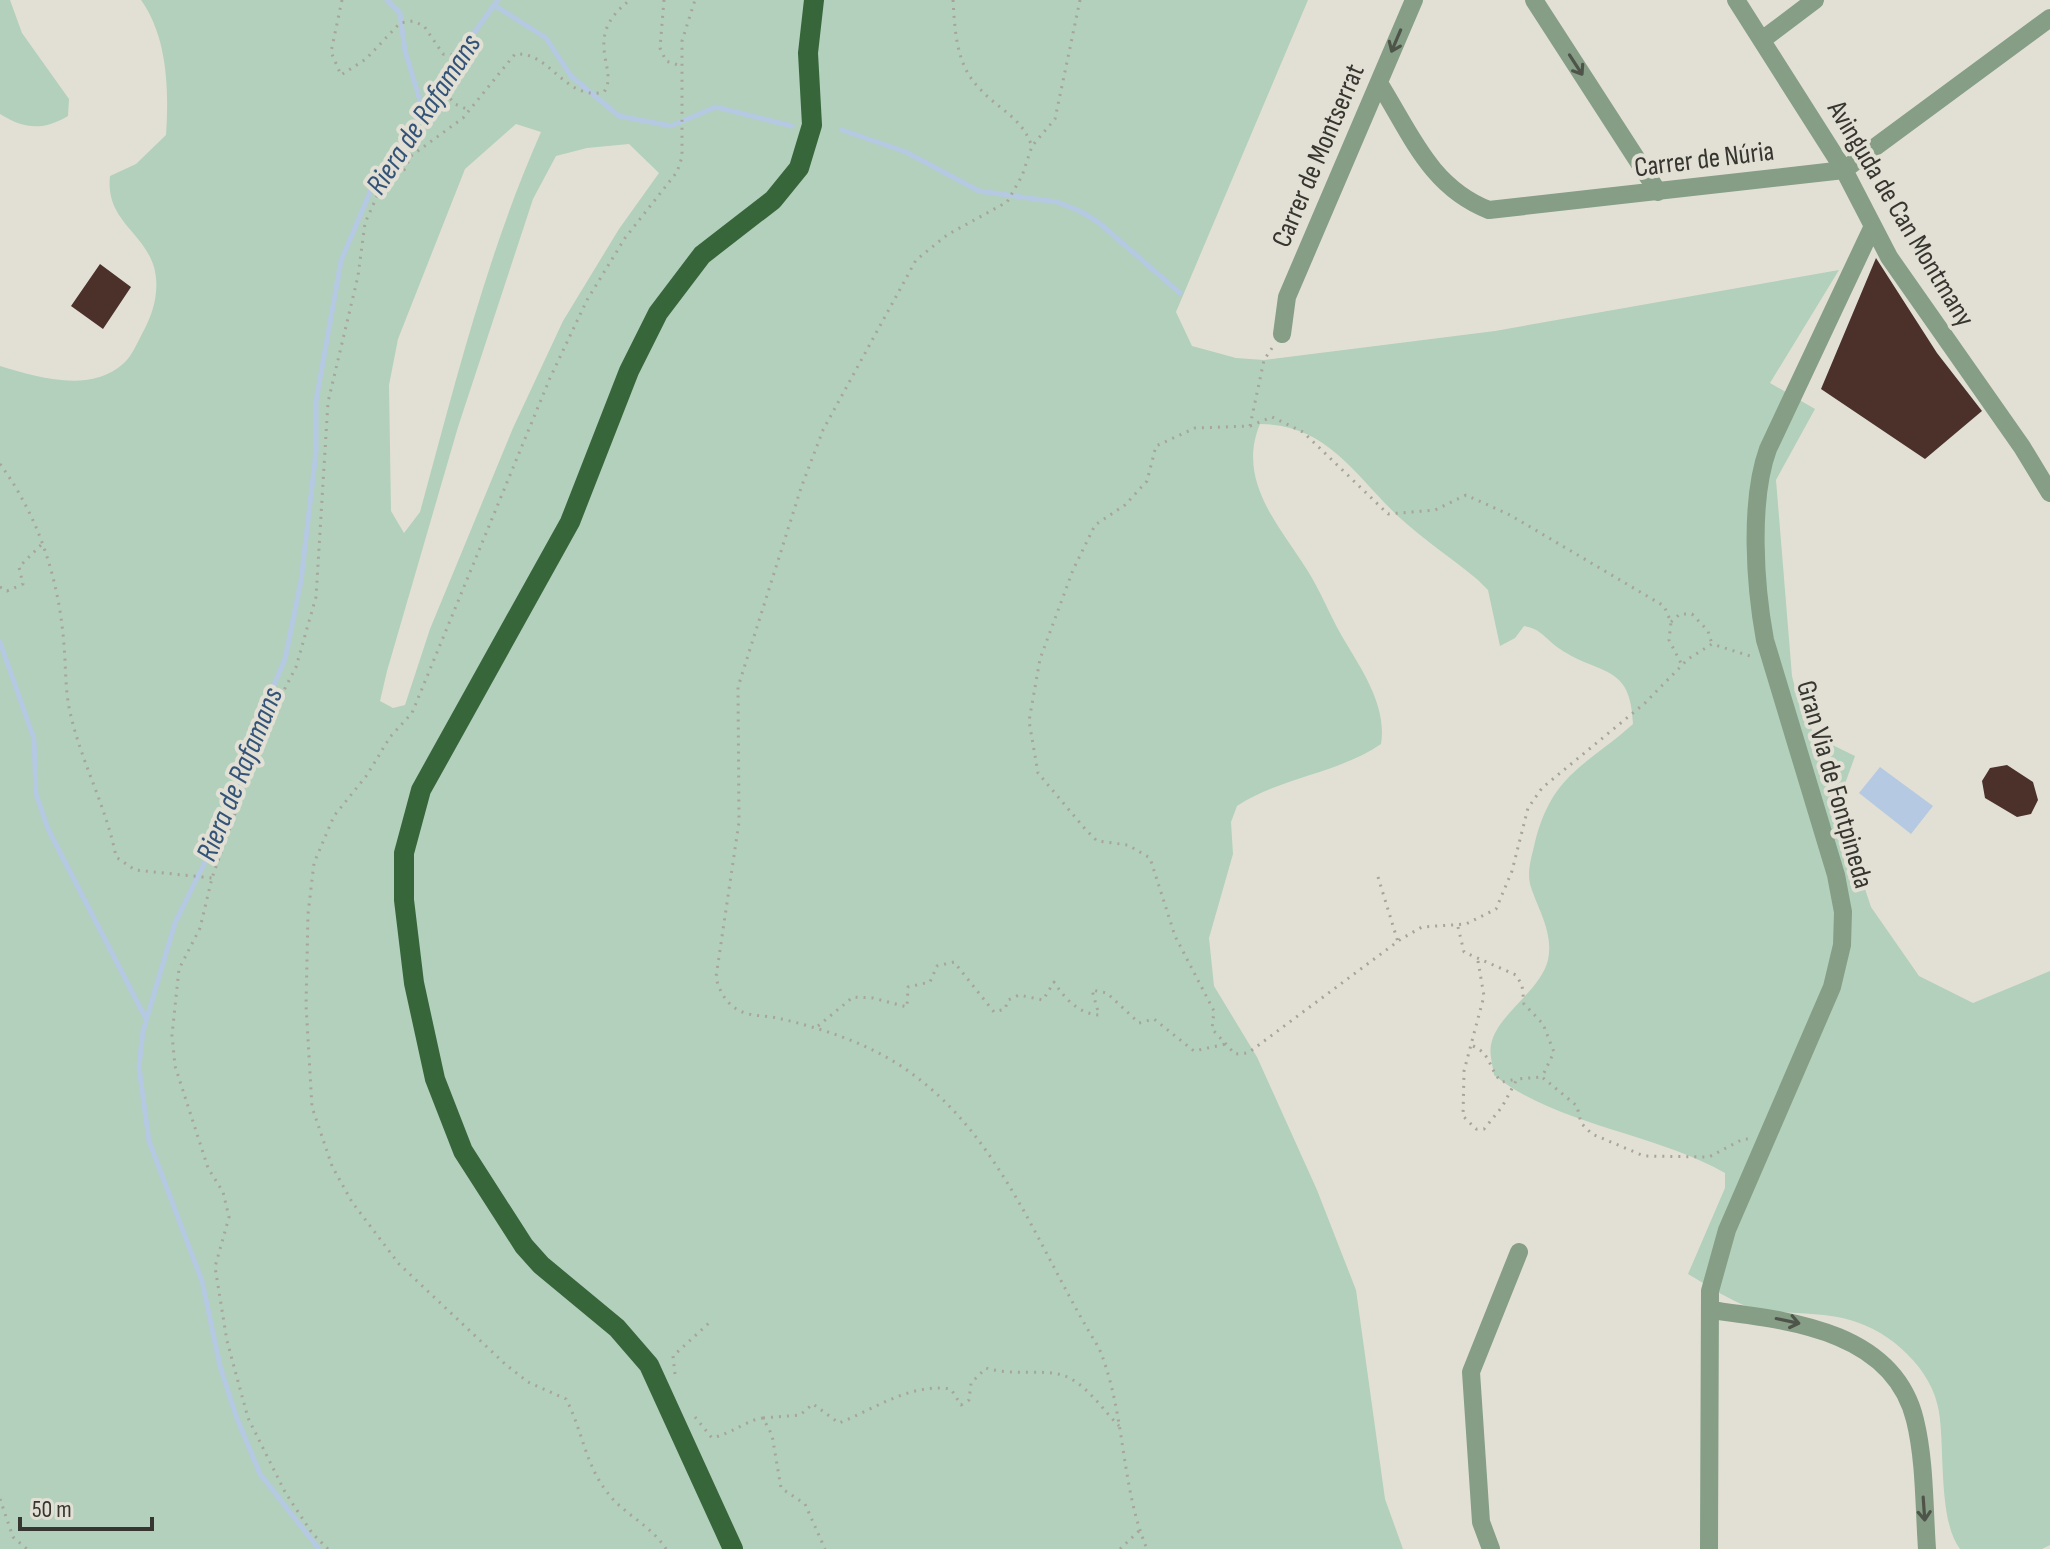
<svg xmlns="http://www.w3.org/2000/svg" width="2050" height="1549" font-family="'Sofia Sans Condensed',sans-serif">
  <style>
    .green { fill: #b2d0bc; fill-rule: evenodd }
    .water { fill: #b5c9e2 }
    .lines { fill: none; stroke-linecap: round; stroke-linejoin: round }
    .stream { stroke: #b5c9e2; stroke-width: 5 }
    .building { fill: #4c312b }
    .path { stroke: #a7a59b; stroke-width: 3; stroke-dasharray: 2 6; stroke-linecap: butt }
    .minor { stroke: #859e85; stroke-width: 18 }
    .major { stroke: #37663b; stroke-width: 20 }
    .oneway { stroke: #4e544a }
    .labels { text-anchor: middle; stroke-width: 8; stroke-linejoin: round; paint-order: stroke }
    .street-label { font-size: 28px; fill: #363530; stroke: #e2e0d4 }
    .water-label { font-size: 30px; font-style: italic; fill: #345378; stroke: #e2e0d4 }
  </style>
  <rect width="100%" height="100%" fill="#e2e0d4"/>
  <path class="green" d="M0,0H10L22,33L69,99L68,116C43,131 24,129 0,114Z
    M141,0H1308L1176,312L1192,346L1236,358L1264,360L1495,331L1839,270L1770,383L1815,409L1776,480L1792,676L1800,708L1816,737L1855,756L1846,781V795L1859,871L1871,907L1919,976L1973,1003L2050,971V1545L2042,1549H1960C1938,1520 1945,1449 1939,1412C1933,1370 1891,1331 1850,1320C1816,1310 1774,1317 1741,1304C1723,1296 1705,1284 1688,1274L1725,1188V1173C1655,1133 1556,1125 1494,1075C1493,1066 1489,1054 1491,1045C1496,1015 1540,992 1548,960C1554,932 1537,908 1530,884C1527,869 1532,856 1535,842C1552,774 1586,766 1633,724C1631,663 1600,676 1560,649C1546,640 1542,629 1524,626L1515,638L1500,646L1488,590L1478,580C1453,559 1424,540 1400,518C1356,477 1328,424 1260,424C1235,484 1284,530 1312,578C1324,599 1333,622 1346,643C1364,673 1387,708 1381,744C1337,774 1281,777 1237,806L1231,822L1233,854L1209,938L1214,986L1257,1057L1317,1190L1356,1290L1385,1499L1403,1549H0V366C37,377 91,394 124,363C132,356 138,341 143,332C154,312 160,289 154,267C143,231 105,220 110,176L136,164L166,135C169,91 168,38 141,0ZM516,124L541,132C487,254 455,384 420,512L404,533L391,511L389,385L398,339L465,169ZM629,144L659,173L619,229L563,321L513,428L430,629L405,705L393,708L380,701L387,671L458,427L533,199L556,156L587,148Z"/>
  <path class="water" d="M1880,767L1933,806L1911,834L1859,793Z"/>
  <g class="lines">
    <path class="stream" d="M387,0L400,13L405,51L422,107
      M494,5L546,38L571,76L619,116L671,126L716,107L792,126
      M842,130L906,152L979,191L1057,202L1080,211L1098,222L1180,293
      M0,642L34,739L36,794L48,829L145,1017
      M319,1549L260,1474L236,1416L220,1366L202,1281L149,1141L139,1067L143,1031L175,923L228,815L244,755L285,659L301,581L316,452V401L341,261L378,173L398,149L446,71L498,0"/>
  </g>
  <path class="building" d="M1876,258L1937,353L1982,411L1925,459L1821,389Z
    M100,264L131,287L103,329L71,306Z
    M2007,765L2033,782L2038,800L2031,814L2017,817L1985,798L1982,781L1990,768Z"/>
  <g class="lines">
    <path class="path" d="M342,0L331,52L341,75L366,59L400,23L413,21L424,26L443,54L453,55L447,95L455,104L469,110
      M664,0L660,48L666,61L681,66
      M953,0C955,32 956,65 980,89C998,109 1021,117 1031,144
      M1080,0L1055,119L1032,146L1022,176L1007,202L947,235L916,260L823,430L801,488L738,687L739,822L716,977C719,991 727,1005 740,1011C752,1017 768,1015 782,1019C827,1030 873,1045 911,1073C1003,1139 1041,1255 1099,1348C1126,1413 1120,1485 1147,1549
      M1272,348L1264,360L1250,426L1195,428L1156,446L1147,481L1125,505L1095,525L1073,570L1040,659L1029,721L1038,773L1086,830L1097,841L1128,845L1150,858L1175,936L1214,1011L1212,1029L1235,1054L1248,1053L1401,939L1422,927L1466,924L1496,909L1512,871L1528,808L1542,788L1645,703L1688,659L1712,644L1750,656
      M1250,426L1272,417L1303,432L1388,514L1435,510L1466,495L1510,515L1664,606L1671,622L1669,640L1682,665
      M0,464C39,517 59,580 64,645C66,668 65,690 70,712C81,762 107,808 116,857L135,870L212,878
      M0,587L7,591L23,584L19,567L43,543
      M1671,622L1680,614H1692L1708,631L1712,644
      M1378,877L1398,942
      M1458,927L1464,952L1516,975L1522,985L1524,1004L1543,1024L1554,1052L1542,1077L1577,1106L1581,1123L1592,1134L1644,1156L1709,1157L1743,1139H1749
      M1478,961L1484,996L1464,1071L1463,1116L1476,1129H1484L1502,1107L1517,1079L1542,1077
      M818,1026L853,997L873,998L907,1007L908,987L930,982L937,966L954,962L994,1012L1005,1009L1008,1000L1019,995L1043,1000L1054,982C1064,998 1079,1014 1099,1015L1092,990L1107,993L1139,1023L1154,1019L1194,1051L1226,1044
      M1473,1046C1492,1054 1489,1071 1502,1082L1517,1079
      M675,1374L673,1356L709,1323
      M695,1417L712,1438C733,1433 747,1420 763,1418L772,1435L781,1488L805,1504L825,1549
      M763,1418L800,1415L813,1404L839,1423C875,1409 909,1383 951,1389L961,1405L969,1400L971,1383L986,1368C1012,1376 1043,1369 1062,1375C1085,1382 1103,1410 1119,1426
      M0,1499L13,1537L27,1549
      M328,1549L312,1533L285,1492L248,1418L227,1341L215,1267L229,1217L223,1192L208,1168L175,1066L172,1035L179,969L200,928L212,878L268,721L296,667L316,597L328,402L358,276L365,223L382,185L404,170L411,156L463,118L515,54C550,51 566,102 604,92C620,69 580,38 630,0
      M666,1549C651,1525 623,1514 607,1492C585,1464 582,1429 566,1399L528,1382L505,1364L399,1264L352,1202L332,1166L312,1107L306,1005L308,914L314,863L334,816L367,775L390,737L412,713L550,378L587,300L625,238L677,172L682,157V41L695,0
      M1120,1549L1139,1531"/>
    <path class="minor" d="M1534,0L1658,192
      M1736,0L1844,170L1889,257L2022,447L2050,493
      M1762,40L1815,0
      M1379,83C1411,134 1430,187 1489,210L1844,170L2050,18
      M1282,334L1287,297L1414,0
      M1710,1310C1785,1320 1893,1329 1915,1420C1925,1461 1924,1507 1927,1549
      M1491,1549L1481,1522L1471,1372L1519,1252
      M1709,1549L1710,1291L1727,1230L1832,987L1842,945L1843,912L1836,875L1765,640C1755,586 1749,501 1768,449L1872,228"/>
    <path class="major" d="M733,1549L649,1365L617,1328L541,1265L524,1246L463,1151L435,1079L414,983L404,900V853L421,790L570,522L629,371L658,313L702,255L773,200L799,168L812,125L808,53L814,0"/>
  </g>
  <defs><path id="oneway-shaft" d="M-6 0H5M1.5-3L5.5 0L1.5 3" fill="none" stroke-width="1.6" stroke-linecap="round" stroke-linejoin="round" transform="scale(2)"/></defs>
  <g class="oneway">
    <use href="#oneway-shaft" transform="translate(1396 41) rotate(113)"/>
    <use href="#oneway-shaft" transform="translate(1576 65) rotate(57)"/>
    <use href="#oneway-shaft" transform="translate(1788 1321) rotate(12)"/>
    <use href="#oneway-shaft" transform="translate(1924 1509) rotate(86)"/>
  </g>
  <g class="labels">
    <g class="street-label">
      <text transform="translate(1317 155) rotate(-67)" y="10">Carrer de Montserrat</text>
      <text transform="translate(1704 158) rotate(-7)" y="10">Carrer de Núria</text>
      <text transform="translate(1902 213) rotate(59)" y="10">Avinguda de Can Montmany</text>
      <text transform="translate(1836 784) rotate(74)" y="10">Gran Via de Fontpineda</text>
    </g>
    <g class="water-label">
      <text transform="translate(423 114) rotate(-57)" y="10">Riera de Rafamans</text>
      <text transform="translate(239 774) rotate(-68)" y="10">Riera de Rafamans</text>
    </g>
  </g>
  <path d="M20 1517v12h132v-12" fill="none" stroke="#363530" stroke-width="4"/>
  <text x="32" y="1517" font-size="24" fill="#363530" stroke="#e2e0d4" stroke-width="6" paint-order="stroke">50 m</text>
</svg>
